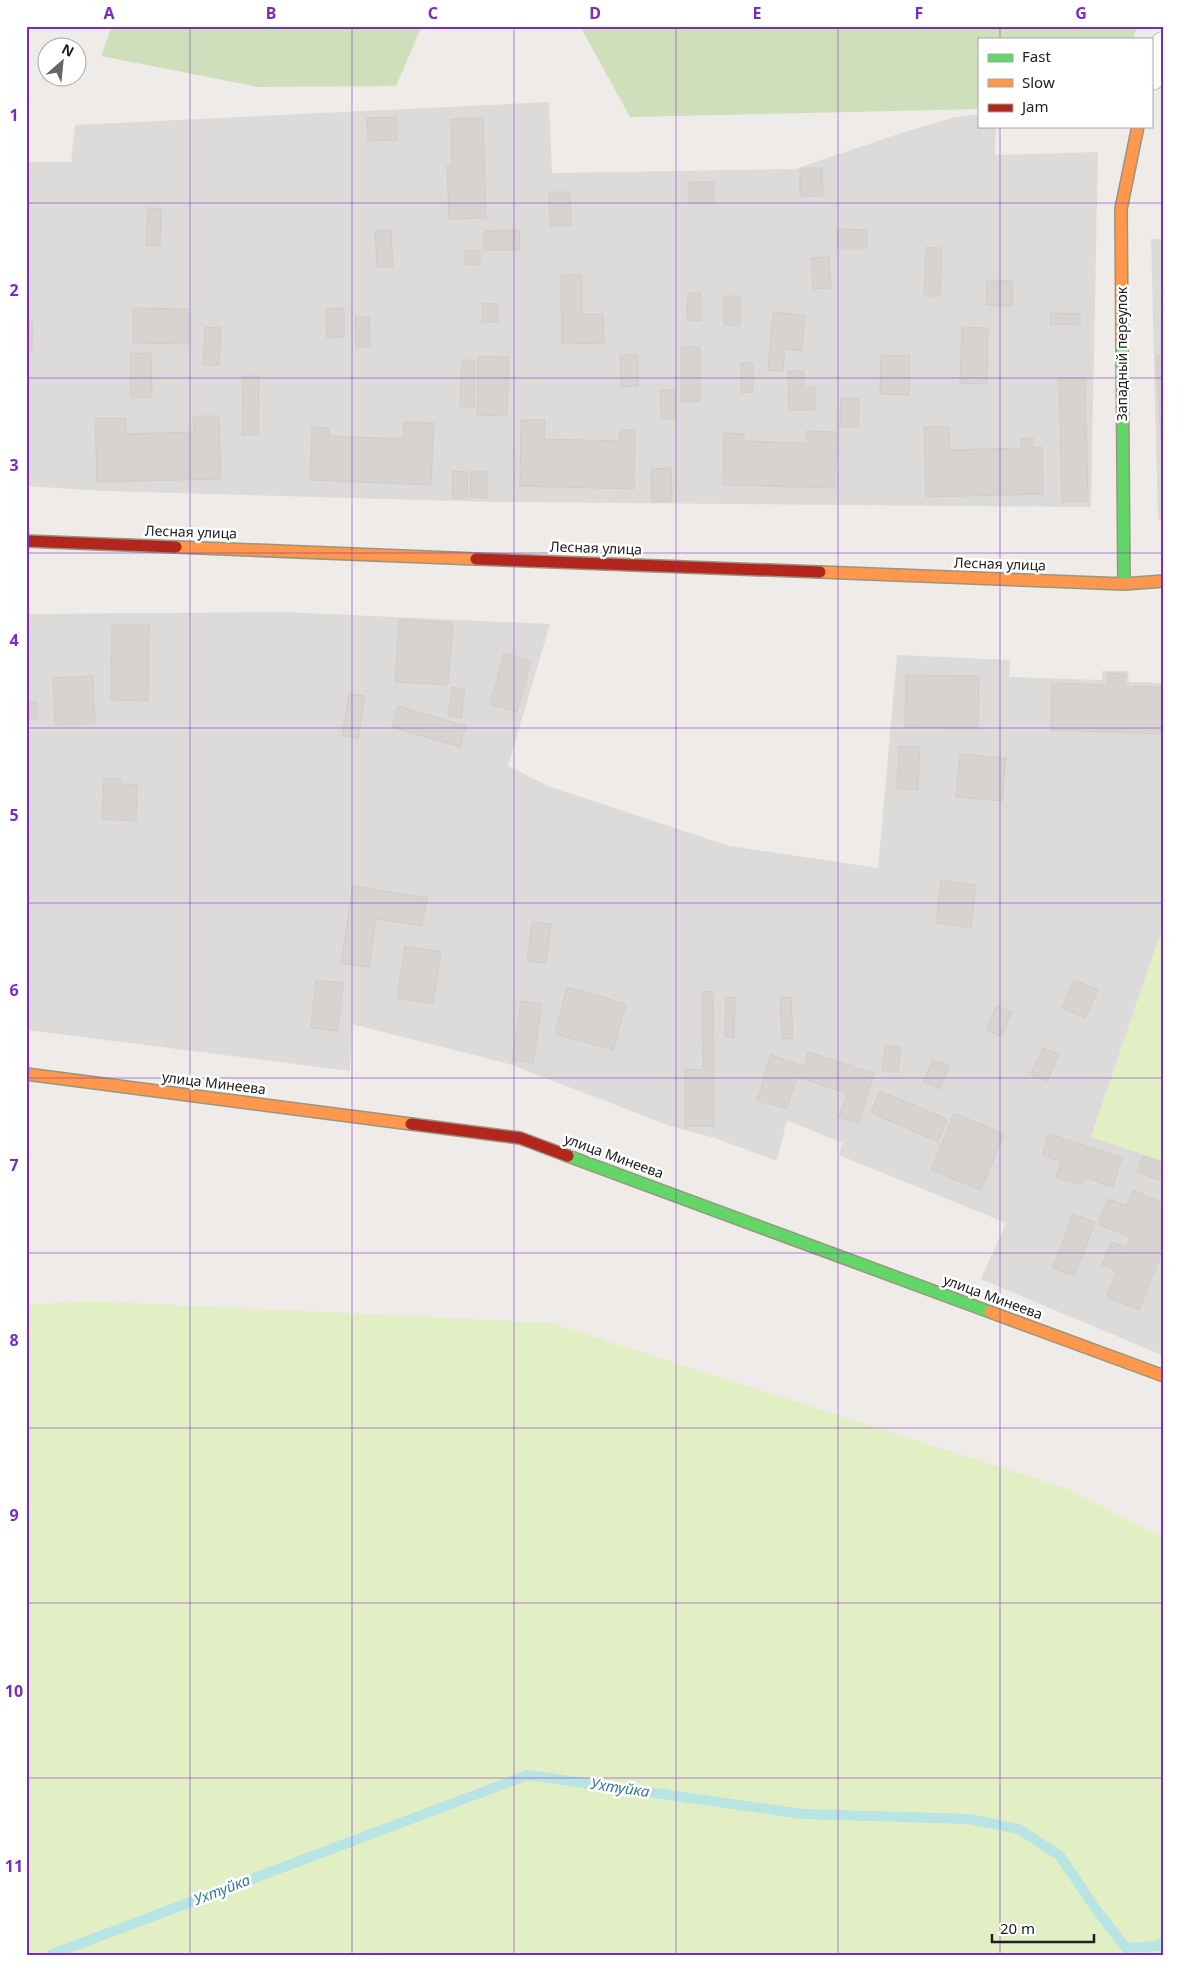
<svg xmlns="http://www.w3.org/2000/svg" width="1190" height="1981" font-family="'Noto Sans',sans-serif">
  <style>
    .residential { fill: #dddbda }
    .grass { fill: #e2eec4 }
    .forest { fill: #cfdebb }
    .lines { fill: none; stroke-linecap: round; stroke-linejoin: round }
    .stream { stroke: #b8e4e4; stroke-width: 10 }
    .building { fill: #d7d3d0; stroke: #d2ccc9 }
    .street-casing { stroke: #c5c4c3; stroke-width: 30 }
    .fast-casing { stroke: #99967f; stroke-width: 14 }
    .slow-casing { stroke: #99967f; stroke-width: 14 }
    .jam-casing { stroke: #99967f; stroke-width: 14 }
    .street { stroke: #fcfcfc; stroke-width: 28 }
    .fast { stroke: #63d668; stroke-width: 11 }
    .slow { stroke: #ff974d; stroke-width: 11 }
    .jam { stroke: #b3261e; stroke-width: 11 }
    .grid { fill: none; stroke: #7b2cbf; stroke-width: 1; stroke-opacity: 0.55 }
    .labels { text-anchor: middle; stroke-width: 5; stroke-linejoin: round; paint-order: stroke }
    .street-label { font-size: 14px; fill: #202020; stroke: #fff }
    .water-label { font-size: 15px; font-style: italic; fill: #387b98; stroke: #fff }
    .neatline { fill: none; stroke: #7b2cbf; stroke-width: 2 }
    .grid-label { font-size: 16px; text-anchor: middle; font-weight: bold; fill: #7b2cbf }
  </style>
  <rect width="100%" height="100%" fill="#eeebe8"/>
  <path class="residential" d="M549,102L552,173L795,169L901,133L955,117L979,114V126H996L995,155L1098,152L1091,507L494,502L103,491L26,486V162H71L75,125Z
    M1151,239H1164V520H1158Z
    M284,612L550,624L508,766L548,786L729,846L878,868L897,655L1010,660L1009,677L1102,680V671H1128L1129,682L1164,683V932L1161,933L1091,1137L1164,1161V1356L981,1279L1006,1223L839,1155L842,1143L787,1120L777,1161L715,1138L670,1126L509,1064L352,1024L350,1071L26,1030V614Z"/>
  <path class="grass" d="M1161,932H1164V1161L1091,1137Z
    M89,1301L551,1323L1068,1489L1164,1538V1955H26V1305Z"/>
  <path class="forest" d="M112,26H422L396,86L258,87L101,56Z
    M580,26H1137L1133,39H979V109L630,117Z"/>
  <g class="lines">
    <path class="stream" d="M50,1955L528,1775L803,1814L969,1819L1019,1829L1060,1856L1095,1908L1126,1948L1158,1946L1164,1942"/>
  </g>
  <path class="building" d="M397,117V140L368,141L367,118Z
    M483,118L486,218L449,219L447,166H452L451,119Z
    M800,168H822L823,196H800Z
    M689,182H714V204H689Z
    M549,192H570L571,225L550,226Z
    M148,208L161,209L160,246H146Z
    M837,229L867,230V248H837Z
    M391,230L393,267H377L375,231Z
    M519,230L520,250H484V231Z
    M926,247L942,248L940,296H924Z
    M465,250H480V265L465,264Z
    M829,257L831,288L813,289L811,258Z
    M561,275H582V314H603L604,343L562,344Z
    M987,280L1013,281L1012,306L986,305Z
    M688,293H701V321H687Z
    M724,296H740V325H724Z
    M482,303L498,304V322H482Z
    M133,308L188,309V344L133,343Z
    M344,308V337L327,338L326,309Z
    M773,312L805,315L802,351L785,349L783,371L768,370Z
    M1050,313L1080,314V325L1050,324Z
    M355,317H369L370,347H356Z
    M26,322H33L32,350H26Z
    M205,327L221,328L219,365H203Z
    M962,327L988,328L987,384L960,383Z
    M681,347H700V401L681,402Z
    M151,353L152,397L131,398L130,354Z
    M620,355H638V386L621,387Z
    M881,355L910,356L909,395L880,394Z
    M1164,355V470H1163L1156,356Z
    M478,356L509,357L507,416L477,415Z
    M462,360H475L474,407H460Z
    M741,363H753V392L741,393Z
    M788,371H804V387H815V410H789Z
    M243,376H259L258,435H242Z
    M1059,378H1085L1088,501L1062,502Z
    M660,390H675V419H661Z
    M841,398L859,399L858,427H840Z
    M193,416H219L221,479L97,482L95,418H126V434L194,432Z
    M521,420H545L544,439L619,441L620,430H635L634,489L520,486Z
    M404,422L434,423L431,485L310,480L312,427L329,428L328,436L403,439Z
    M924,427H949L950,450L1021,448V439L1033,438V447H1042L1043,494L926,497Z
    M806,431L836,432L835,488L723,485L724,433L744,434V441L806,443Z
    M671,468L672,501L652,502L651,469Z
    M453,471L468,472L467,498H452Z
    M471,471H487V498L470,497Z
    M399,619L453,623L448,685L395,682Z
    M112,625H149L148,701L111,700Z
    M504,653L531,661L517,712L490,705Z
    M1108,673L1125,674V686L1162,687L1161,734L1051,730L1052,683L1107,685Z
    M906,675L979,676L978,728L905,727Z
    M93,676L95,723L55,725L53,678Z
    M452,687L465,689L461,718L448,716Z
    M349,694L365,696L358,738L342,736Z
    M26,702H37V719H26Z
    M398,706L466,726L460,747L392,727Z
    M899,746L920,747L918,790L897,789Z
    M960,754L1006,758L1002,801L956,797Z
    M104,778L120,779V784L137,785L136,821L102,819Z
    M941,880L976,885L971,928L936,923Z
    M353,886L427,898L422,926L376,919L369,967L341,963Z
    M532,922L551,924L546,963L527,961Z
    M405,946L441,952L433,1004L397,998Z
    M316,980L343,983L338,1031L311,1028Z
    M1074,980L1098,990L1085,1018L1062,1008Z
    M567,987L626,1004L613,1050L555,1034Z
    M713,991L714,1126H685V1069L703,1070L702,992Z
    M726,997L735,998L734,1038L725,1037Z
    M791,997L793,1038L782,1039L780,998Z
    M521,1001L542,1004L533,1063L512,1060Z
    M997,1006L1012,1012L1001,1036L986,1030Z
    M885,1046L901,1047L898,1072L882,1070Z
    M1043,1048L1059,1055L1047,1081L1031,1074Z
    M808,1052L874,1073L859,1123L839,1117L847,1093L797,1077L787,1109L757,1100L771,1055L804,1066Z
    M933,1060L949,1066L940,1089L923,1082Z
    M880,1091L947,1119L938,1142L871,1113Z
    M954,1113L1004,1134L981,1190L931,1170Z
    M1049,1134L1122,1158L1113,1187L1084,1177L1081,1185L1056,1177L1061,1161L1042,1155Z
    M1143,1156L1164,1164V1182L1137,1172Z
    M1133,1190L1164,1203V1248L1139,1310L1106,1297L1117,1271L1102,1265L1111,1242L1126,1248L1130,1237L1098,1224L1108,1199L1126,1206Z
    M1073,1214L1095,1222L1075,1276L1053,1268Z"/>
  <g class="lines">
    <g class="street-casing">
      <path id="street" d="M1151,76L1164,46"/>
    </g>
    <g class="fast-casing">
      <path id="fast" d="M1122,339L1124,584
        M568,1156L990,1312"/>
    </g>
    <g class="slow-casing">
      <path id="slow" d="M1122,339L1121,209L1138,126
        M176,547L476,559
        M820,572L1124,584L1164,581
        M26,1074L411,1124
        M990,1312L1164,1376"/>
    </g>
    <g class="jam-casing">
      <path id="jam" d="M26,541L176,547
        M476,559L820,572
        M411,1124L520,1138L568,1156"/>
    </g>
    <use href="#street" class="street"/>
    <use href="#fast" class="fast"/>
    <use href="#slow" class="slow"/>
    <use href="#jam" class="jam"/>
  </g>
  <path class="grid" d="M190,26V1955M352,26V1955M514,26V1955M676,26V1955M838,26V1955M1000,26V39M1000,126V1955M26,203H1164M26,378H1164M26,553H1164M26,728H1164M26,903H1164M26,1078H1164M26,1253H1164M26,1428H1164M26,1603H1164M26,1778H1164"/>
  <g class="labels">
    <g class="street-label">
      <text transform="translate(1122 354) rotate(-90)" y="5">Западный переулок</text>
      <text transform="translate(191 532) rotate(2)" y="5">Лесная улица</text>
      <text transform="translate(596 548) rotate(2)" y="5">Лесная улица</text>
      <text transform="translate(1000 564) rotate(2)" y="5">Лесная улица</text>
      <text transform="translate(214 1083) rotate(7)" y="5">улица Минеева</text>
      <text transform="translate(614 1156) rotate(20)" y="5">улица Минеева</text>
      <text transform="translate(993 1297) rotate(20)" y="5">улица Минеева</text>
    </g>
    <g class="water-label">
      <text transform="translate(620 1788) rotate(8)" y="5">Ухтуйка</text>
      <text transform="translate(222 1890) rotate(-21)" y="5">Ухтуйка</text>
    </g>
  </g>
  <rect width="1190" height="1981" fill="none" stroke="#ffffff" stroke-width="55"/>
  <rect x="978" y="38" width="175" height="90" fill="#ffffff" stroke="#a6a6a6"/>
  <rect x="988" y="54" width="25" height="8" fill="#63d668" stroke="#a6a6a6"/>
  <text x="1022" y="62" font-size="15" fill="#202020">Fast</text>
  <rect x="988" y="79" width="25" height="8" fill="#ff974d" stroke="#a6a6a6"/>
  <text x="1022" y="88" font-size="15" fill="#202020">Slow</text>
  <rect x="988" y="104" width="25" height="8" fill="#b3261e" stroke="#a6a6a6"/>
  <text x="1022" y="112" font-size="15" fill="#202020">Jam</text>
  <g transform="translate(62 62) rotate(27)"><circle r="24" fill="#ffffff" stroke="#a6a6a6"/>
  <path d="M0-4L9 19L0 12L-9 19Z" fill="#686766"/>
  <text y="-8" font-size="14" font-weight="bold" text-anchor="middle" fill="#202020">N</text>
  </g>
  <path d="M992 1934v8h102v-8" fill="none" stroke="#202020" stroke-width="2.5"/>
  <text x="1000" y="1934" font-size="15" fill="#202020" stroke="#ffffff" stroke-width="4" paint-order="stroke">20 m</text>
  <rect x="28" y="28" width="1134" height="1926" class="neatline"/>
  <g class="grid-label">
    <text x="109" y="19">A</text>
    <text x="271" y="19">B</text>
    <text x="433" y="19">C</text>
    <text x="595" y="19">D</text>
    <text x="757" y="19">E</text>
    <text x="919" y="19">F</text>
    <text x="1081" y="19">G</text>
    <text x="14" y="121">1</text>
    <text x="14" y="296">2</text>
    <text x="14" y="471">3</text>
    <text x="14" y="646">4</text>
    <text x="14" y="821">5</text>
    <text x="14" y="996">6</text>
    <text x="14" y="1171">7</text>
    <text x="14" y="1346">8</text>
    <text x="14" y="1521">9</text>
    <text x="14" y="1697">10</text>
    <text x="14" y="1872">11</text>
  </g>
</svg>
